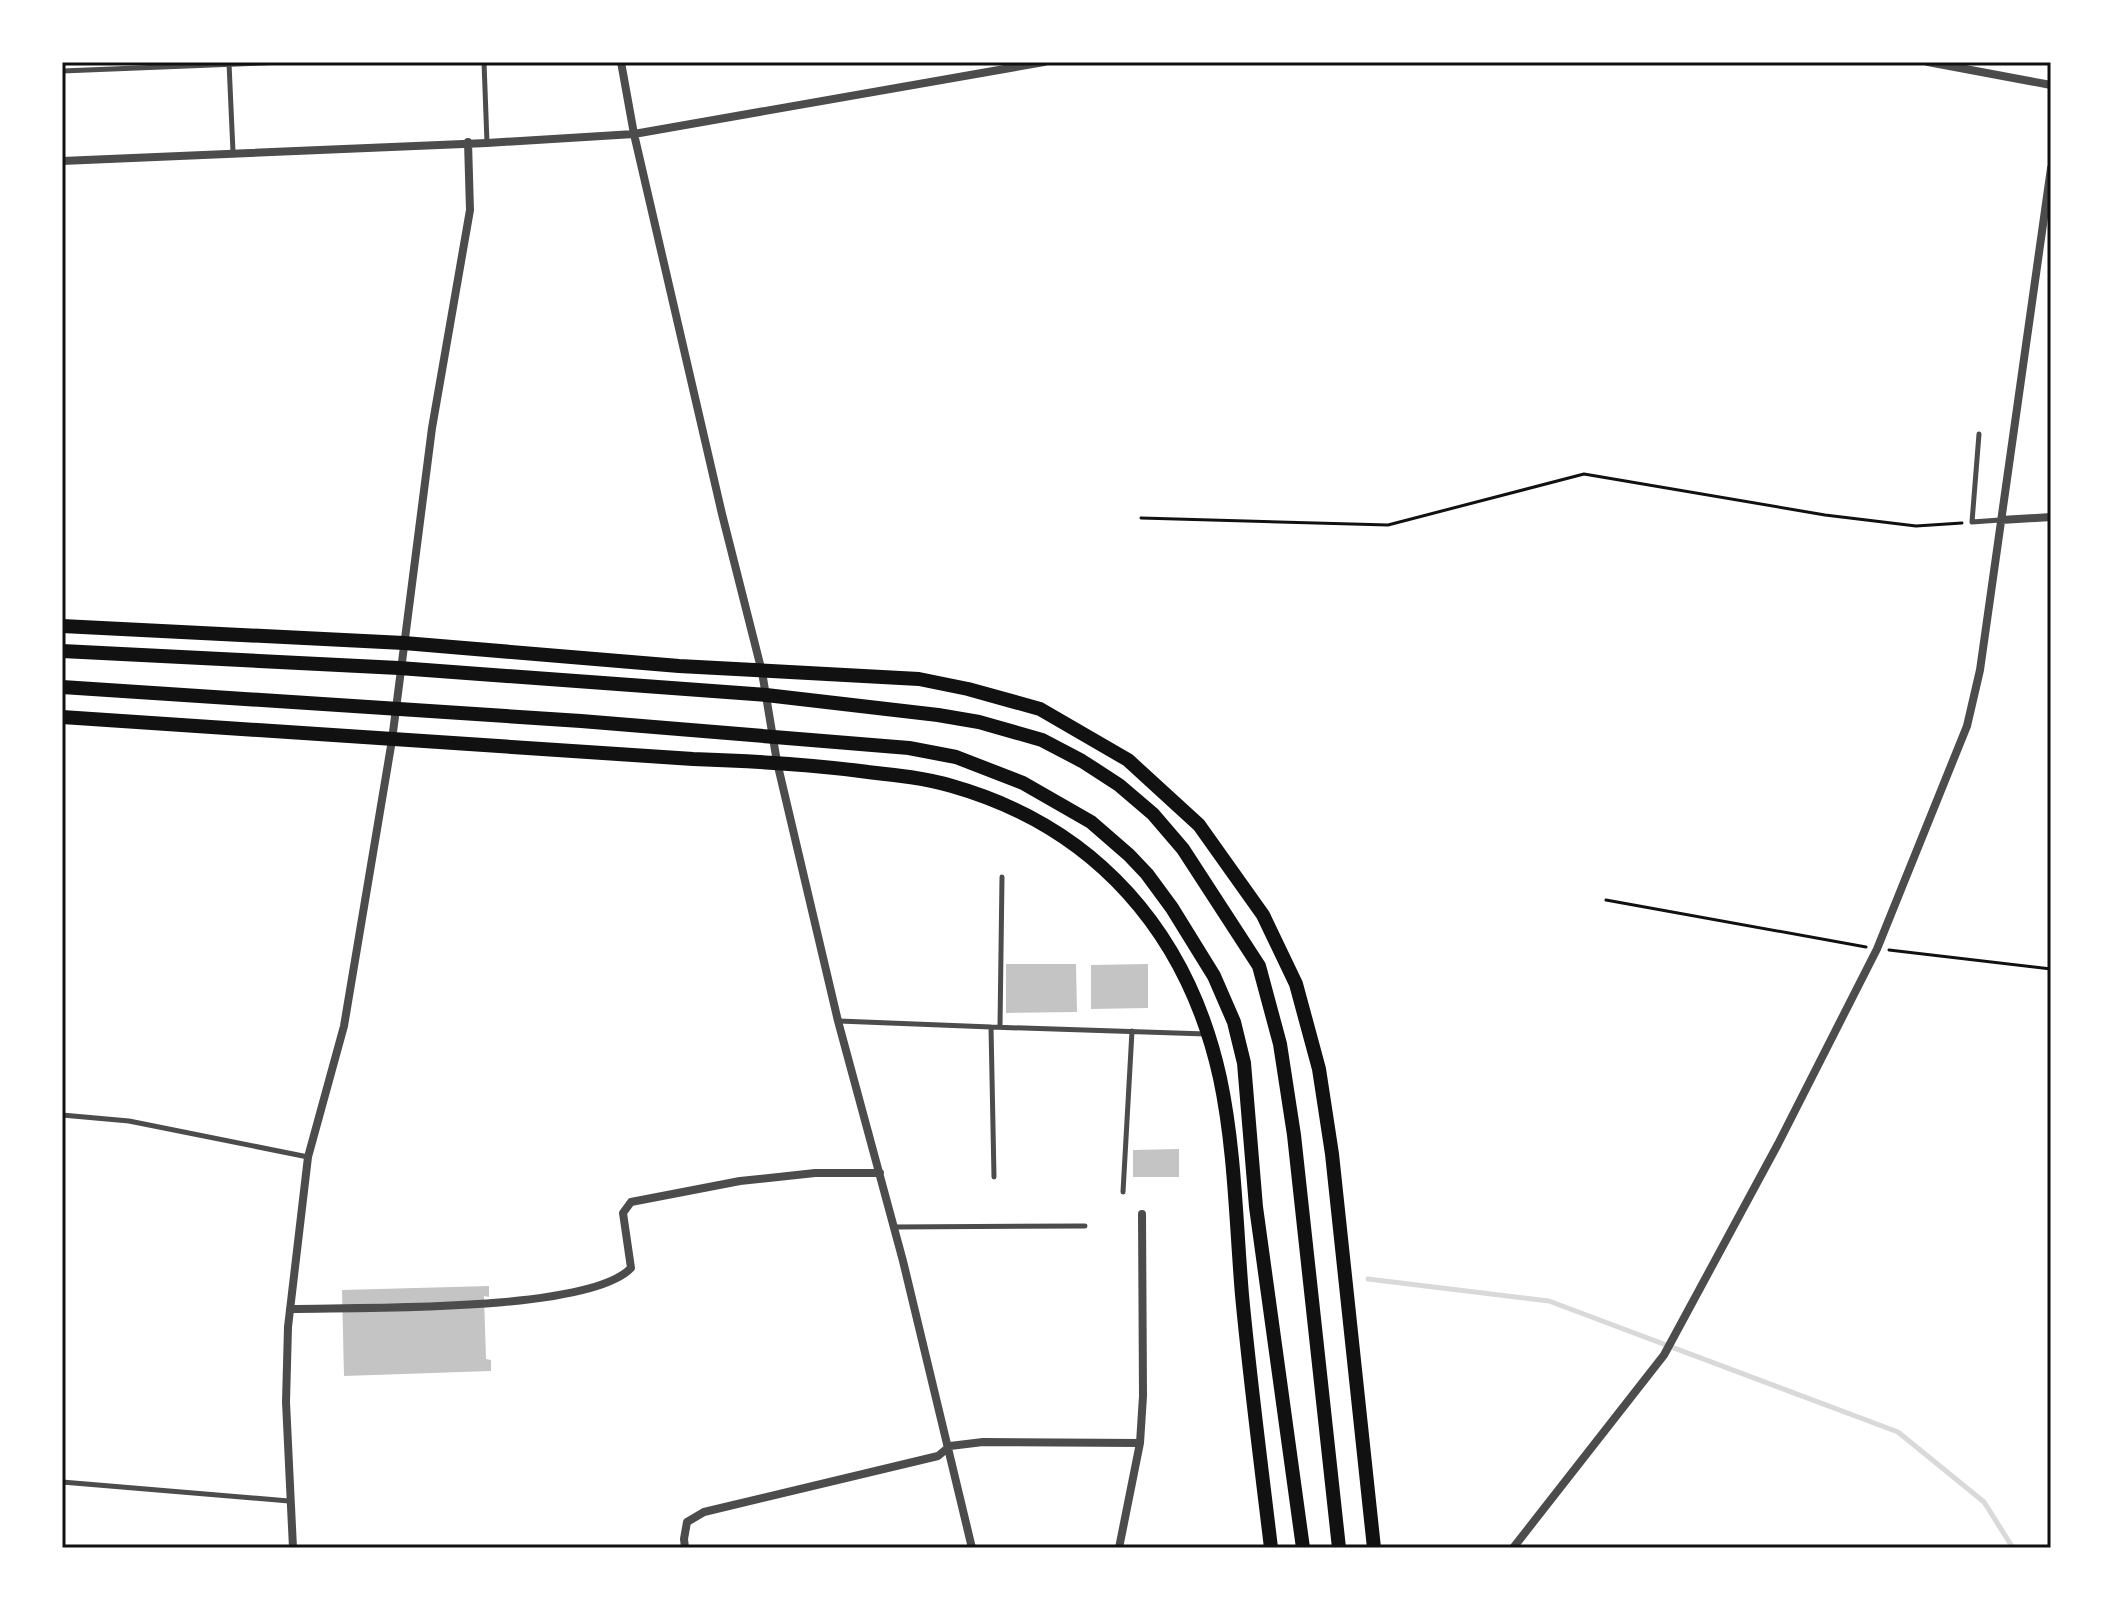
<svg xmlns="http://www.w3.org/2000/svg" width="2113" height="1610" font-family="'Titillium Web',sans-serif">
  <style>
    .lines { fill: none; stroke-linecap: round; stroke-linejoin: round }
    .stream { stroke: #d9d9d9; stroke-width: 5 }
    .building { fill: #c4c4c4 }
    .path { stroke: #111; stroke-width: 3 }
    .service { stroke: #4c4c4c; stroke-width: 5 }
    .minor { stroke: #4c4c4c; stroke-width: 8 }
    .secondary { stroke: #111; stroke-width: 14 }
    .neatline { fill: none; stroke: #111; stroke-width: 3 }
  </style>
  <rect width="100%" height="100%" fill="#fff"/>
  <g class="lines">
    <path class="stream" d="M1368,1279L1549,1301L1898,1432L1984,1502L2013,1548"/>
  </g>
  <path class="building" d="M1006,964H1076L1077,1012L1006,1013Z
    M1148,964V1008L1091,1009V965Z
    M1179,1149V1177H1133V1150Z
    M489,1286V1297L484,1296L486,1359L491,1360V1371L344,1376L342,1290Z"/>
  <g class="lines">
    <path class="path" d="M1141,518L1388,525L1584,474L1825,515L1916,526L1962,523
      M1606,900L1866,947
      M1889,950L2051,969"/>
    <path class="service" d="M484,62L487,143
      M229,63L233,152
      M62,71L285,62
      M1979,434L1972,522L2000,520
      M839,1021L991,1027L994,1177
      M991,1027L1206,1034
      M1000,1027L1002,877
      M62,1115L129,1121L308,1157
      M1123,1192L1132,1031
      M894,1227L1085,1226
      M62,1482L289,1501"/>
    <path class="minor" d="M621,62L634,134L722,514L762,672L777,762L838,1021L903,1261L972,1548
      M1928,62L2051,85
      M62,161L487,143L634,134L1044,62
      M2001,520L2051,517
      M290,1309C358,1307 588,1313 631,1268L623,1213L631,1202L740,1181L815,1173H880
      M293,1548L286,1402L288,1327L308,1157L344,1026L392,740L432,428L470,210L468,142
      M685,1548L684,1539L687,1522L704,1512L938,1456L950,1446L983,1442L1140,1443
      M1119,1548L1140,1443L1143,1396L1142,1214
      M1513,1548L1664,1355L1778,1144L1877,949L1967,726L1980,670L2051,168"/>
    <path class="secondary" d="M62,626L404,643L679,666L919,679L968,689L1040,709L1128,760L1199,825L1263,915L1296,984L1319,1069L1332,1154L1374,1548
      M62,651L399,668L766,695L938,715L979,722L1042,740L1082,761L1119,785L1153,814L1183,849L1259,966L1280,1044L1294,1135L1339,1548
      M62,687L581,721L909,748L956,757L1023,783L1091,822L1129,855L1147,874L1172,908L1214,976L1234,1022L1244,1063L1256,1207L1303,1548
      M62,717L693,759C752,761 810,764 868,772C896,775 925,778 952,786C1096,827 1188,933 1220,1078C1235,1149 1236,1223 1242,1295C1250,1380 1261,1464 1271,1548"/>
  </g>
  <rect width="2113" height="1610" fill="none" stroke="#ffffff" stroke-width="128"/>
  <rect x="64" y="64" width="1985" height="1482" class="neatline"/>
</svg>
